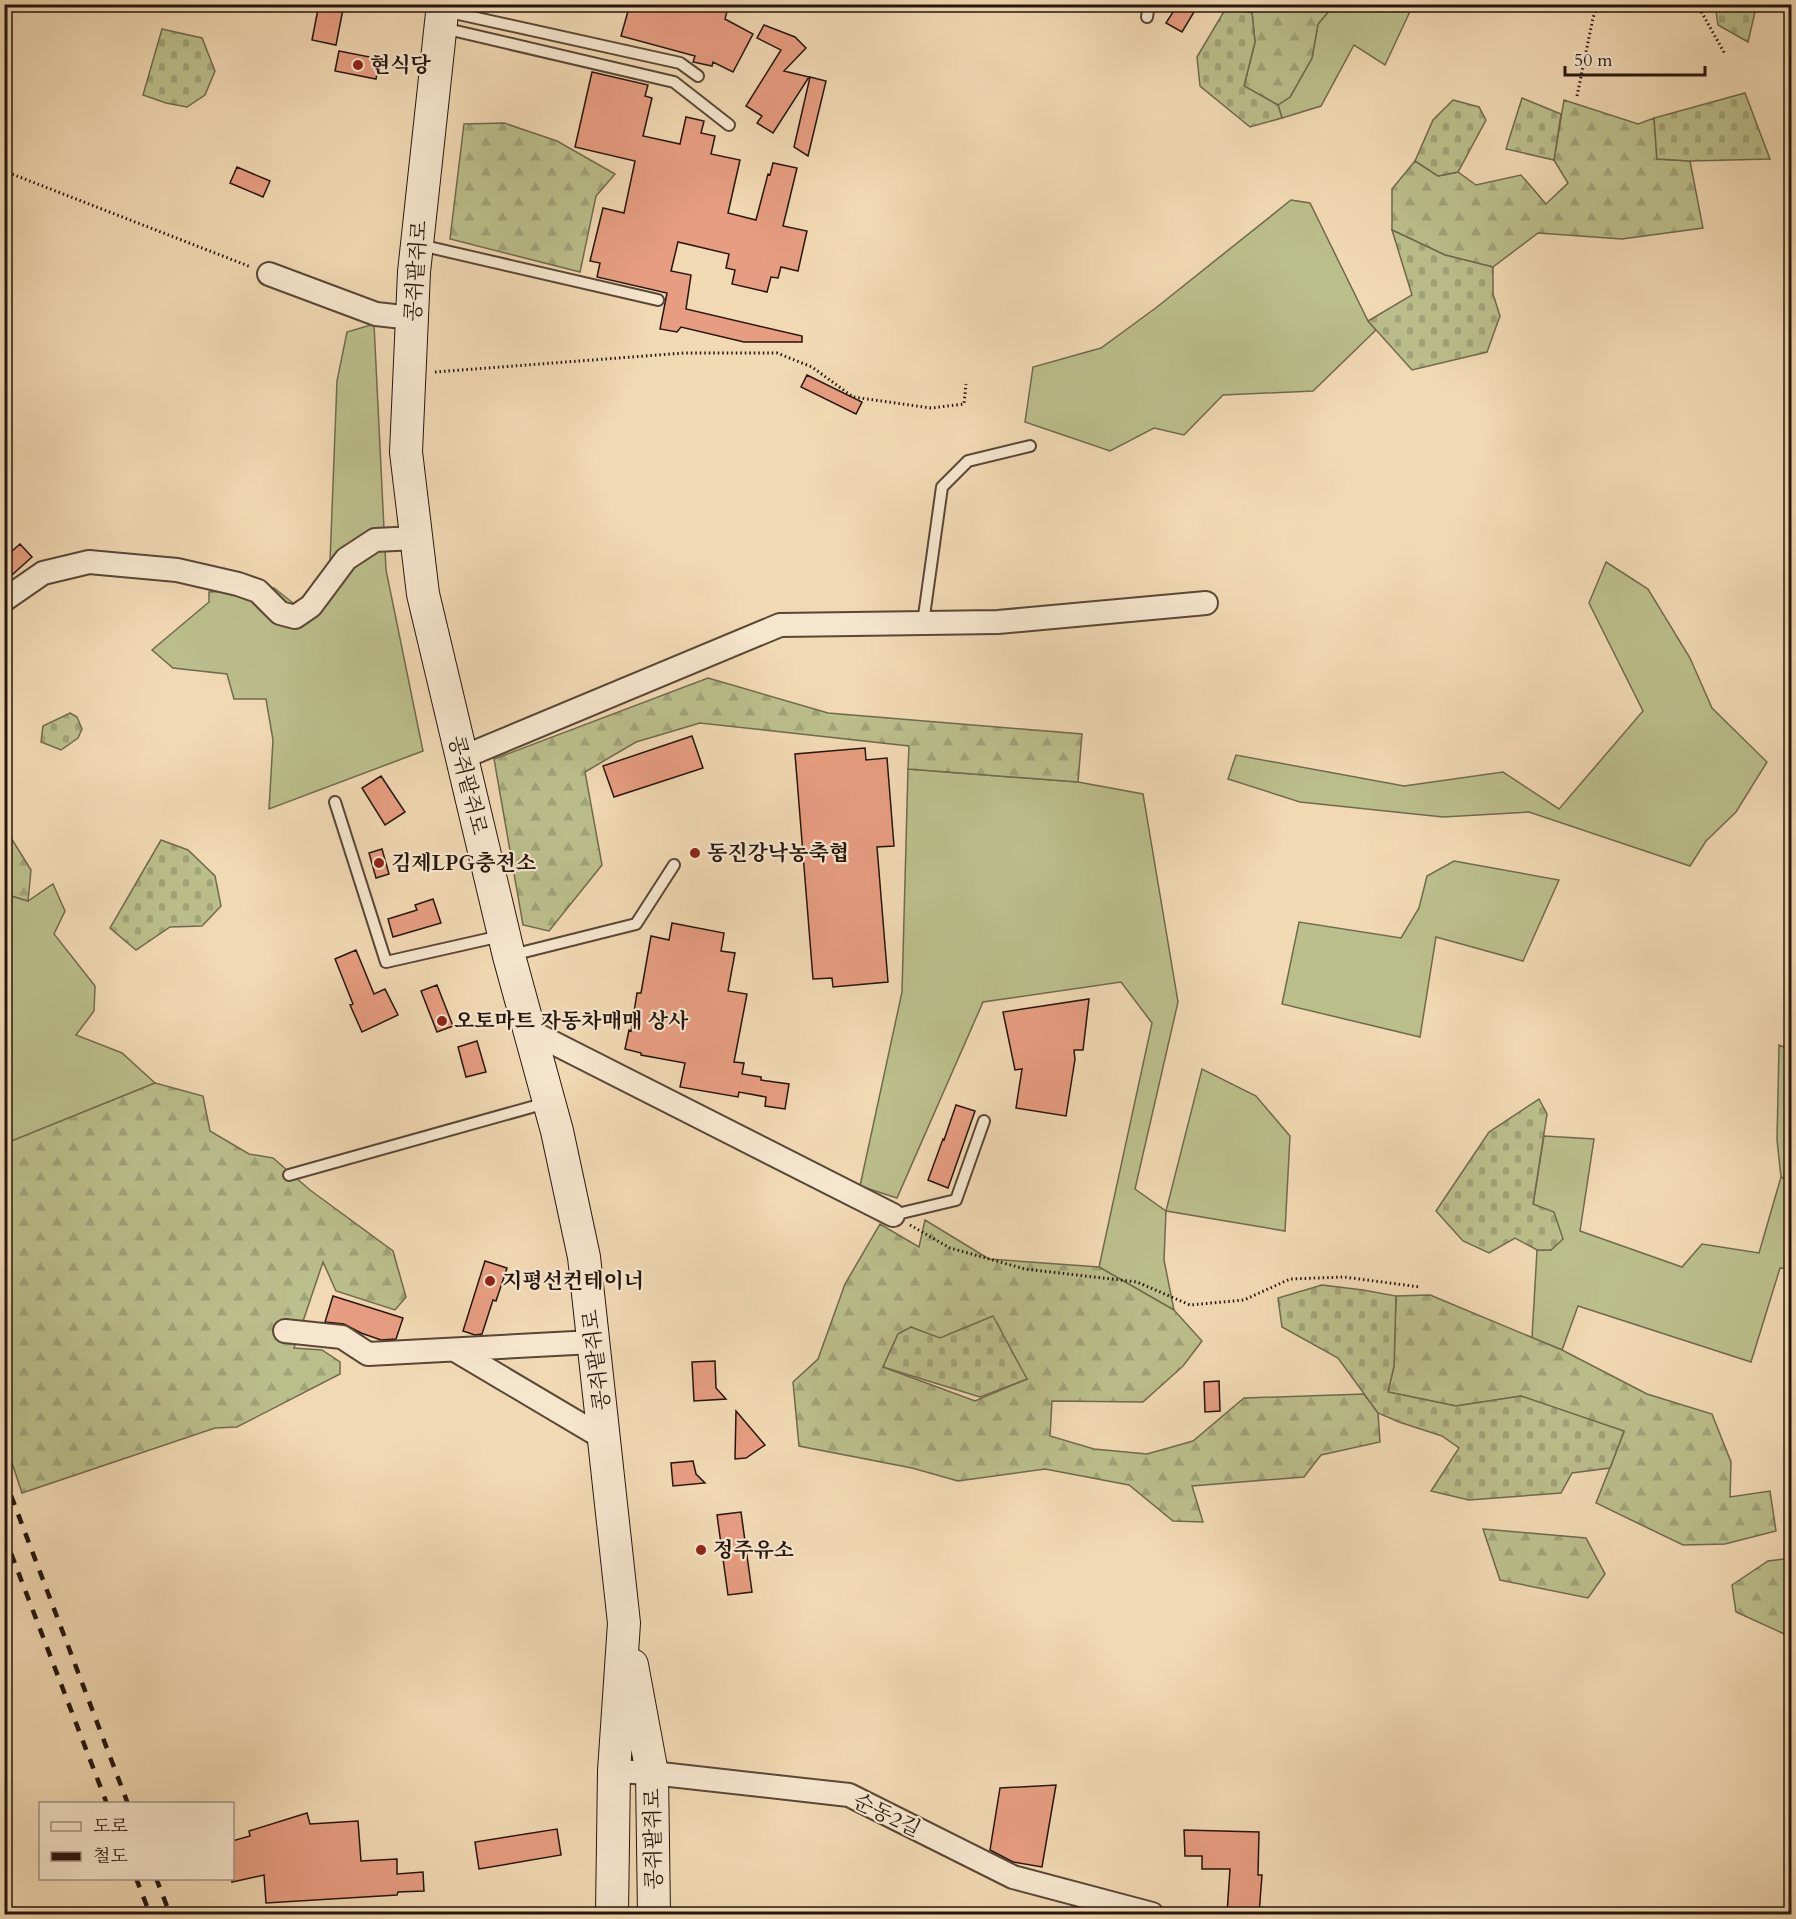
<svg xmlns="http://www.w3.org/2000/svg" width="1796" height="1919" font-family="Cardo,'Noto Serif KR',serif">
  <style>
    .grass { fill: #bbbf8c; stroke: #706a4c; stroke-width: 1.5 }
    .forest { fill: url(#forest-firs); stroke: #706a4c; stroke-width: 1.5; fill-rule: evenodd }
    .cemetery { fill: url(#cemetery-stones); stroke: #706a4c; stroke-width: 1.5 }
    .building { fill: #e79d81; stroke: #26160d; stroke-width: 1.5 }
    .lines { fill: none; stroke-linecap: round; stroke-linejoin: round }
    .lane-casing { stroke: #594736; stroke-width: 14 }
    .street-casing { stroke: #594736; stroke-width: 26 }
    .secondary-casing { stroke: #26160d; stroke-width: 34 }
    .path { stroke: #26160d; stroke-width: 3; stroke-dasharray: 1.5 3; stroke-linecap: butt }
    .lane { stroke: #f6e6ce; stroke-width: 10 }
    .street { stroke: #f6e6ce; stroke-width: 22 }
    .secondary { stroke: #f6e6ce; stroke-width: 32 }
    .rail { stroke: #26160d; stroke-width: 4.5; stroke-dasharray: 10 10; stroke-linecap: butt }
    .poi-dot { fill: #8f2418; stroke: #f6e6ce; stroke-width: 2 }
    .labels { text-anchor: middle; stroke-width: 4.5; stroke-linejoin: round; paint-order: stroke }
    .poi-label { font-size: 21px; font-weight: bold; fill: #26160d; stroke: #f6e6ce; text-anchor: start }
    .street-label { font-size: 21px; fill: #26160d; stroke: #f6e6ce }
  </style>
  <defs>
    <pattern id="forest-firs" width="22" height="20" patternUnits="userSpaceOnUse" patternTransform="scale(1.5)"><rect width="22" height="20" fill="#bbbf8c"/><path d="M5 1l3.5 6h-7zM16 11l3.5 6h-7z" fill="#a1a378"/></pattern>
    <pattern id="cemetery-stones" width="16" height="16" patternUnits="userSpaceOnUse" patternTransform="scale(1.5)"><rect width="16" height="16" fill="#bbbf8c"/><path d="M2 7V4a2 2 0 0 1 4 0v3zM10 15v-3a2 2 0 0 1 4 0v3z" fill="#a1a378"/></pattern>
  </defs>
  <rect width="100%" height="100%" fill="#f1d9b3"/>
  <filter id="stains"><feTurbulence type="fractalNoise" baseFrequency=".00333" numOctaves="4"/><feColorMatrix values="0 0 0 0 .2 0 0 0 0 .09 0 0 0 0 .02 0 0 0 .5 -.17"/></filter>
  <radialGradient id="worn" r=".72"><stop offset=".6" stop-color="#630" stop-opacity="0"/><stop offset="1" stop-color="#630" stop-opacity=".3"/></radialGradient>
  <path class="grass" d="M1334,5H1413L1385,65L1354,45L1321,106L1282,118L1278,105L1290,97L1312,58L1318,24Z
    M1291,200L1310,203L1368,321L1376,330L1313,391L1223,395L1184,435L1154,428L1110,451L1025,422L1033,367L1101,348L1157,307Z
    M374,324L386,570L423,751L269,809L273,740L266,699H234L227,674L173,668L152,650L209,602V592L274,588L298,607L330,562L337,381L347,332Z
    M1606,562L1648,589L1690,658L1712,708L1767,762L1736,812L1706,841L1690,866L1529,812L1443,817L1300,802L1228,779L1236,755L1404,786L1503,772L1559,809L1643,711L1589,603Z
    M908,769L1078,782L1143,794L1178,1002L1135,1189L1166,1211L1202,1069L1256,1096L1290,1136L1285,1231L1166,1211L1164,1260L1174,1310L1099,1267L1152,1023L1121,982L983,1002L897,1198L860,1186L902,992Z
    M1454,861L1559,880L1523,961L1436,937L1420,1037L1282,1004L1299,922L1401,938L1419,908L1427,876Z
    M53,884L65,911L54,934L95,986L94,1011L76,1035L122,1053L155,1083L5,1144V894L28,901Z
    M1544,1136L1594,1139L1580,1231L1682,1267L1702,1244L1759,1253L1781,1177L1791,1181V1269L1780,1268L1751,1362L1578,1306L1562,1350L1532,1338L1537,1250H1551L1533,1205Z"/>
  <path class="forest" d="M1254,5H1334L1318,24L1312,58L1290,97L1278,105L1244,86L1255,42L1252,13Z
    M1564,100L1638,124L1654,118L1657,159L1690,161L1703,228L1622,239L1538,233L1493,267L1445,255L1392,230V189L1415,161L1438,176L1458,172L1476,185L1521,175L1546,204L1568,183L1554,160Z
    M504,123L557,141L615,174L596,196L580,272L450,239L464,124Z
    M708,678L828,713L1082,734L1078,782L908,769L909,746L700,723L636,742L585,772L602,865L549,931L523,925L494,759Z
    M4,812L8,833L31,870L28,901L5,894Z
    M1779,1045L1791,1050V1181L1781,1177L1777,1140Z
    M155,1083L203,1096L210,1131L249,1154L273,1158L310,1190L393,1251L406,1297L395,1310L336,1291L323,1262L294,1348L322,1350L340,1362V1374L237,1427L215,1428L22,1493L4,1439V1144Z
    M925,1220L989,1259L1099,1267L1174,1310L1202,1341L1183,1366L1143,1402L1052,1401L1050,1436L1094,1449L1147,1454L1193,1441L1244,1398L1364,1394L1378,1413L1380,1442L1321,1455L1304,1477L1192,1486L1203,1522L1173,1521L1129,1485L1045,1469L958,1481L912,1468L799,1446L793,1382L818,1359L845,1284L880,1224L919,1247ZM911,1327L1027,1379L975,1401L883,1367L898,1334Z
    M1430,1295L1562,1350L1647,1394L1712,1414L1731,1462L1730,1497L1770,1491L1776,1531L1725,1544L1683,1545L1596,1503L1624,1432L1521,1396L1456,1406L1388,1392L1394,1366L1396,1296Z
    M1483,1529L1586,1538L1605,1574L1588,1598L1500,1580Z
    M1791,1558H1792L1791,1637L1736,1612L1732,1585L1768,1561Z"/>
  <path class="cemetery" d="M1715,5V4L1769,5L1755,12L1748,42L1718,25Z
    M1226,8L1252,13L1255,42L1244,86L1278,105L1282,118L1250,127L1200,86L1197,57Z
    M162,29L202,38L215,71L205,95L187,107L166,103L143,95Z
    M1745,93L1770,159L1690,161L1657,159L1654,118Z
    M1522,98L1561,114L1554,160L1506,149Z
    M1453,100L1479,107L1486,120L1458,172L1438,176L1415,161L1433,120Z
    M1392,230L1445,255L1493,267V294L1500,316L1487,352L1412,370L1368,321L1412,295Z
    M70,713L77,717L82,729L78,738L61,750L41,742L43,726Z
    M161,840L188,850L215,876L221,906L202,926L170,927L136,950L110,928Z
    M1539,1099L1547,1114L1533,1204L1554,1212L1563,1239L1551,1250H1537L1515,1238L1489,1253L1463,1241L1436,1211L1489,1132Z
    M1322,1285L1363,1290L1396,1296L1394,1366L1388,1392L1456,1406L1521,1396L1624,1431L1610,1468L1572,1473L1561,1493L1469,1500L1431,1491L1459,1448L1442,1436L1399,1422L1378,1413L1338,1358L1282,1327L1278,1298Z
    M993,1316L1027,1379L980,1397L883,1367L898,1334L911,1327L940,1338Z"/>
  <path class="building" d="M319,4H344L336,45L312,40Z
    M630,4H729L725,19L753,34L733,72L713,62L712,66L693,62L695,56L621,36Z
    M1178,4H1181L1194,12L1182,32L1166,23Z
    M764,25L795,37L806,48L784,71L809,77L773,133L757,123L762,116L746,106L781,50L757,38Z
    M339,51L380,59L376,79L335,71Z
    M592,72L648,85L645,96L652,98L643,136L680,144L686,117L704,121L701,133L715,136L711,154L740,160L728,213L756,220L768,174L770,175L773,163L797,168L783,226L807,231L798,271L781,267L778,278L771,277L767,292L732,284L735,270L726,268L729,254L678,242L671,271L691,275L686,309L802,336V342H744L681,327L677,332L660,329L667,293L597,277L600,263L590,261L603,208L624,213L635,161L575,147Z
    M810,77L826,81L808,156L794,147Z
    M237,167L270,181L263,197L230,183Z
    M807,375L862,402L856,414L801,387Z
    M20,544L32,557L4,582V558Z
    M692,736L703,768L614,797L603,766Z
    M865,748L866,760L887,758L894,846L877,847L888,982L833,987L832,978L813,979L795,754Z
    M381,776L405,812L385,825L362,788Z
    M382,849L389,874L376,878L369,853Z
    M433,899L441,923L393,937L388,919L417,910L415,905Z
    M672,923L724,933L721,951L735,953L728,991L747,994L734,1062L744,1063L742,1074L761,1077V1080L789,1084L785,1109L765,1106L766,1097L739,1092L738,1097L680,1087L685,1063L641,1055V1053L625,1049L629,1030L631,1031L637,993H641L651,936L669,940Z
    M356,950L374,994L385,989L398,1015L362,1032L350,1005L353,1004L335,959Z
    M437,985L453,1026L437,1032L421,991Z
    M1089,999L1083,1050H1074L1075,1059L1066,1116L1016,1108L1022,1069L1015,1070L1003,1012Z
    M477,1041L486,1072L466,1077L458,1047Z
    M956,1105L975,1111L948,1188L928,1180L943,1139L944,1140Z
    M485,1261L507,1268L496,1301L493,1300L482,1334L475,1335L463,1331Z
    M333,1296L403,1318L396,1339L381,1340L361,1333L344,1324L325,1322Z
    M715,1361L716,1388L726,1399L694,1401L692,1362Z
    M1219,1381L1220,1411L1205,1412L1204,1382Z
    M736,1411L765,1445L746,1458L735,1459Z
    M693,1461L696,1474L705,1483L673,1486L671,1463Z
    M741,1512L752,1592L728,1595L717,1515Z
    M1056,1785L1042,1867L1013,1862L990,1850L1000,1788Z
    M307,1813L310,1824L358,1821L361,1861L397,1859V1874L423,1872L424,1891L398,1892L397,1895L266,1903L264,1875L232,1882V1841L250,1836L249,1831Z
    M557,1829L561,1855L479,1869L475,1842Z
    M1184,1830L1259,1832L1258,1875H1262L1259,1914H1227L1230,1869H1202V1856H1185Z"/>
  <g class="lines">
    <g class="lane-casing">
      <path id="lane" d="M445,11L680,63L698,76
        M1147,17L1149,4
        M443,28L674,82L729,125
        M420,245L658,300
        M923,623L942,487L968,461L1030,446
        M335,802L386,962L501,936
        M512,955L636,924L674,865
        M289,1175L546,1103
        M893,1215L956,1200L984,1121"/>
    </g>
    <g class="street-casing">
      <path id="street" d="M269,274L376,314L412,318
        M4,600L43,573L89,562L177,570L238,584L258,591L280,613L295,617L311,606L346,559L375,540L416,538
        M461,758L780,625L998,622L1206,603
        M530,1031L893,1215
        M285,1331L342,1337L368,1354L593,1342
        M455,1350L605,1439
        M614,1771L652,1773L849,1795L1013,1877L1152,1914"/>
    </g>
    <g class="secondary-casing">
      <path id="secondary" d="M443,4L414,272L406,452L423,594L509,956L557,1131L584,1257L624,1623L614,1771L612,1914
        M632,1665L652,1773L654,1914"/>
    </g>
    <path class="path" d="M1697,4L1725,54
      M1577,96L1593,18L1598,4
      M4,171L251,267
      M435,372L684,353H777L812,367L853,397L931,408L964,404L966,384
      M910,1225L950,1248L1025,1269L1137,1282L1190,1305L1244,1300L1290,1279L1344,1277L1420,1287"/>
    <use href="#lane" class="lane"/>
    <use href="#street" class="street"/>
    <use href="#secondary" class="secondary"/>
    <path class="rail" d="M4,1477L128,1804
      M4,1535L107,1804
      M136,1878L150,1914
      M156,1878L170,1914"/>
  </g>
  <g class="poi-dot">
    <circle cx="358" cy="65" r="6"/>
    <circle cx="695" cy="853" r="6"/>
    <circle cx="379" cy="863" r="6"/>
    <circle cx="442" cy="1021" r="6"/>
    <circle cx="490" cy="1281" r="6"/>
    <circle cx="701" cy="1550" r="6"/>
  </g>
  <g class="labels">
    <g class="poi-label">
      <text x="370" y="72">현식당</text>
      <text x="707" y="860">동진강낙농축협</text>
      <text x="391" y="870">김제LPG충전소</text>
      <text x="454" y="1028">오토마트 자동차매매 상사</text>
      <text x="502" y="1288">지평선컨테이너</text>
      <text x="713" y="1557">정주유소</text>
    </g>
    <g class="street-label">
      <text transform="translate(416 271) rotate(-86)" y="7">콩쥐팥쥐로</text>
      <text transform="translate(468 785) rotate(76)" y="7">콩쥐팥쥐로</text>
      <text transform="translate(596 1360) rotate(-97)" y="7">콩쥐팥쥐로</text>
      <text transform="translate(887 1815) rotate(26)" y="7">순동2길</text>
      <text transform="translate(653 1839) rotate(-91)" y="7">콩쥐팥쥐로</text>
    </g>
  </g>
  <rect width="1796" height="1919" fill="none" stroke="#f1d9b3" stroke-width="24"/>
  <rect x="6" y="6" width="1784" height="1907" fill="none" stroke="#26160d" stroke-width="3"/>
  <rect x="12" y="12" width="1772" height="1895" fill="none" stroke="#26160d" stroke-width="1.5"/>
  <rect x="39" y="1802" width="195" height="78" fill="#f6e6ce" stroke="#a39381" stroke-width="1.5"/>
  <rect x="51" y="1822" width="30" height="9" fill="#f6e6ce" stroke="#a39381" stroke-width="1.5"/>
  <text x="93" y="1832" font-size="18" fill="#26160d">도로</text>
  <rect x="51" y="1852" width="30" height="9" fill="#26160d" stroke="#a39381" stroke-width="1.5"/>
  <text x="93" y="1862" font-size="18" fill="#26160d">철도</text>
  <path d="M1565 66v9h140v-9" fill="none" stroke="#26160d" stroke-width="3"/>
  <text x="1574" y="66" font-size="18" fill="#26160d" stroke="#f6e6ce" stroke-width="4.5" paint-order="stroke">50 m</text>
  <rect width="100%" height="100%" filter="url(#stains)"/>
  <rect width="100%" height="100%" fill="url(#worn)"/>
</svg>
